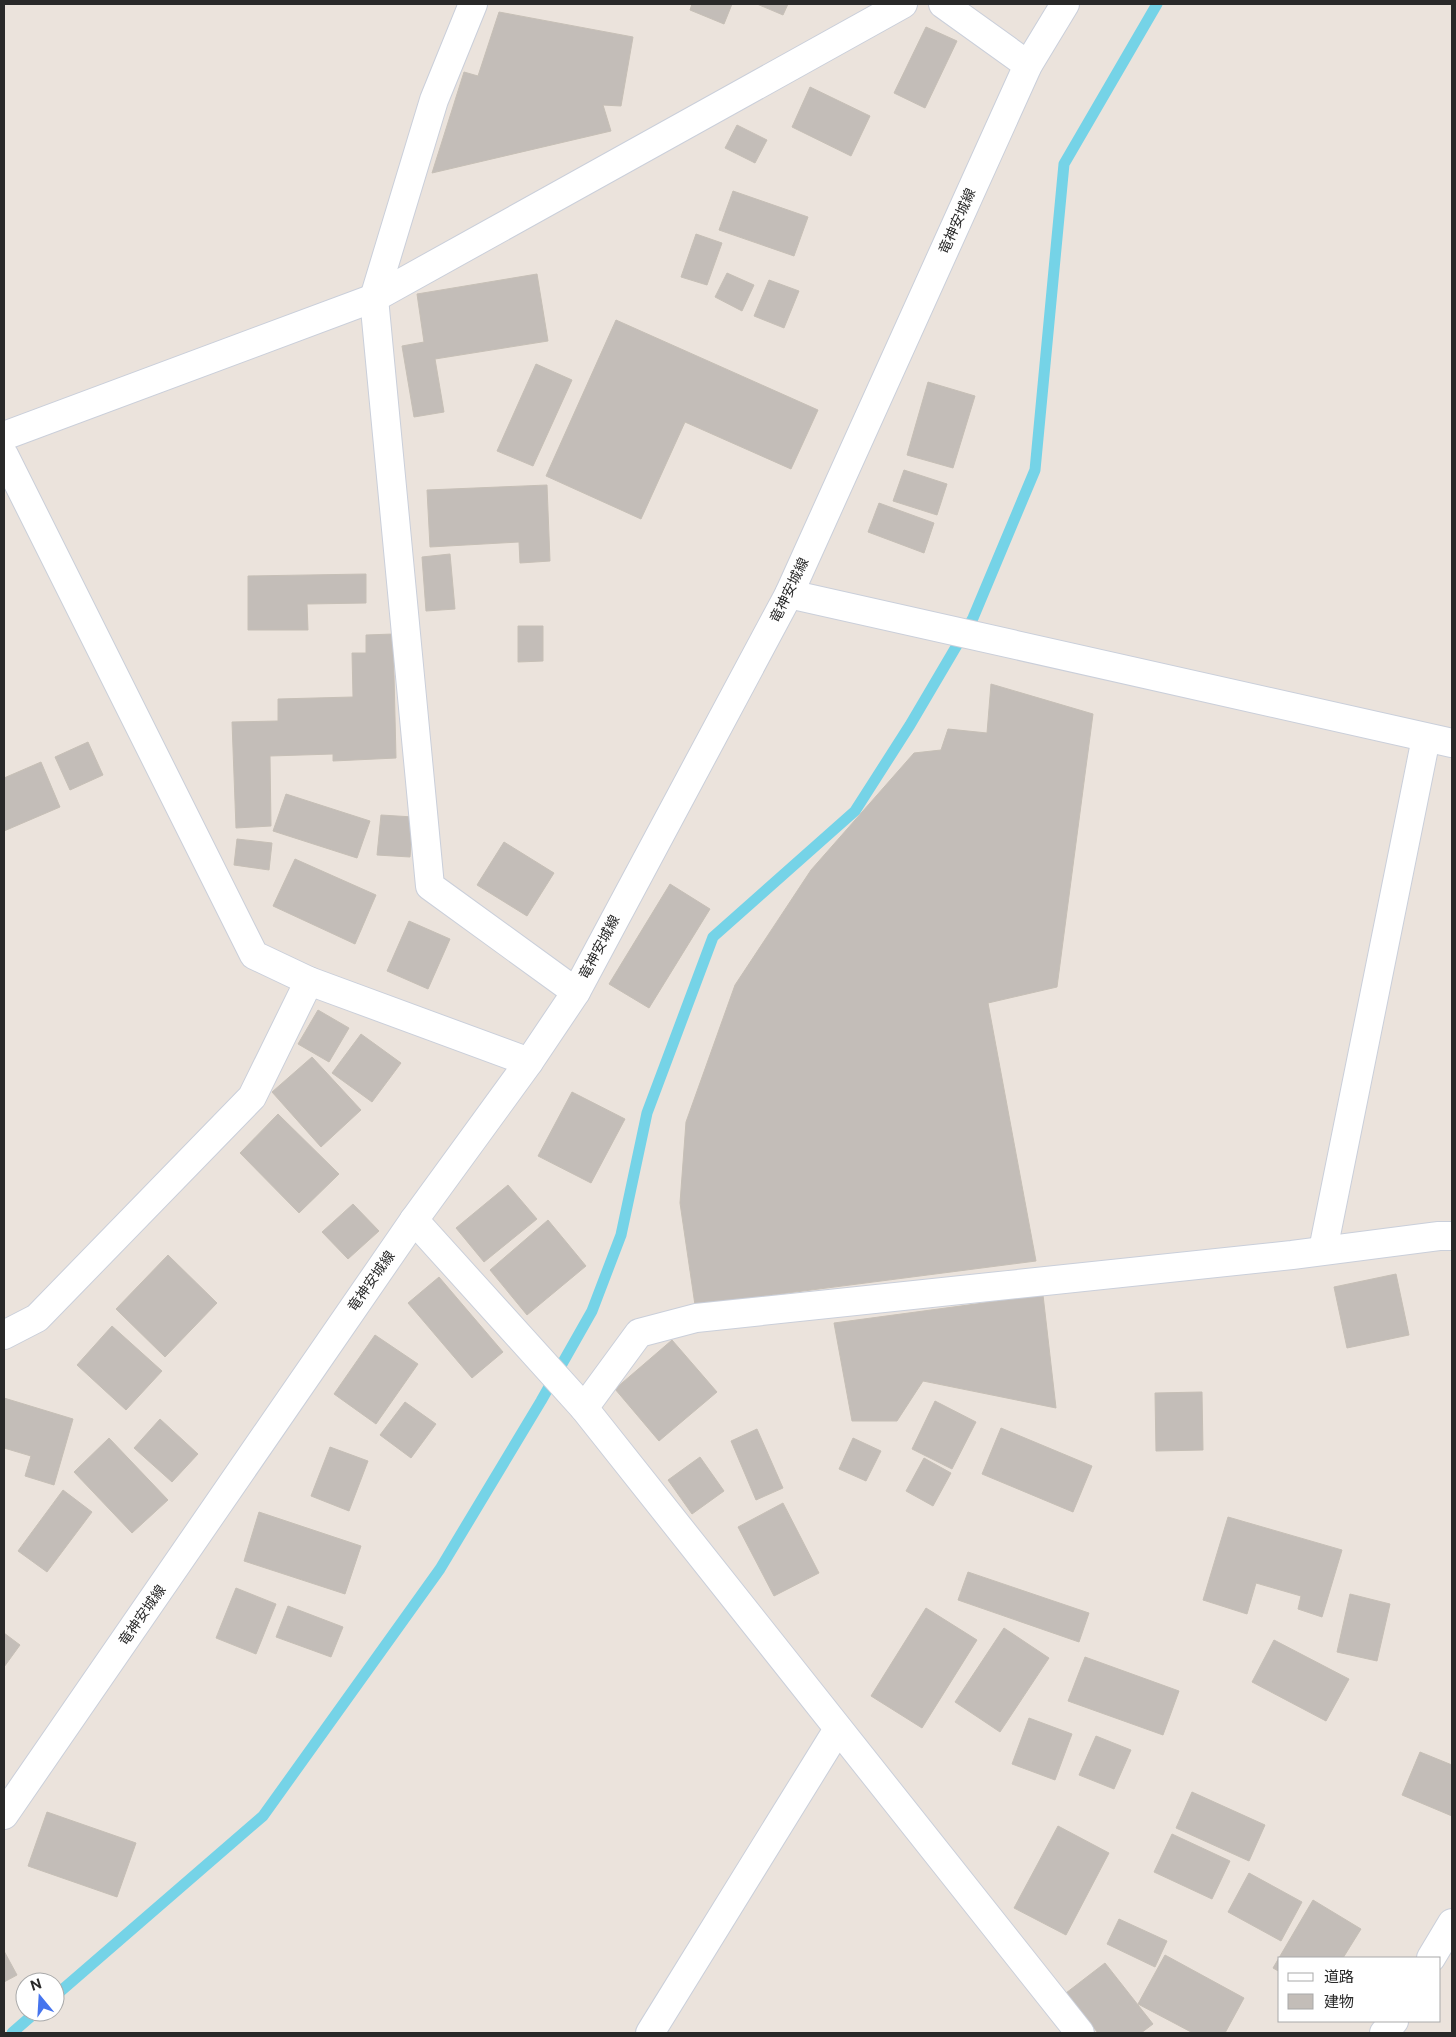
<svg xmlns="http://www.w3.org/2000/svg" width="1456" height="2037" font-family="'Public Sans','Noto Sans JP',sans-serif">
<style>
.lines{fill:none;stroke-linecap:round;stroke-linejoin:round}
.stream{stroke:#75d3e7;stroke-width:11}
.building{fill:#c3bdb8;stroke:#c6bfb6}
.minor-casing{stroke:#cacfda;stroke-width:30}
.tertiary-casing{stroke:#cacfda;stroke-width:30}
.minor{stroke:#fff;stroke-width:28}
.tertiary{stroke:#fff;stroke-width:28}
.labels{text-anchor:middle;stroke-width:4;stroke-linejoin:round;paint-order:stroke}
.street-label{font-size:14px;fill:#292929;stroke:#fff}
</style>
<rect width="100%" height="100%" fill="#ebe3dc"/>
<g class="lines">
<!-- stream -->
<g class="stream">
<path d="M55,1996L263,1816L440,1569L541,1401L592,1311L621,1235L647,1113L713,937L855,811L910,725L973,618L1035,470L1064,164L1157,4"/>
<path d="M12,2033L36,2012"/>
</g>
</g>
<!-- building -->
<g class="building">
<path d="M692,4H732L724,24L690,10Z"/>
<path d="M757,4H788L783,15Z"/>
<path d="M499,12L633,37L621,106L603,105L611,131L432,173L464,72L478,76Z"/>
<path d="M926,27L957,41L925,108L894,93Z"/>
<path d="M810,87L870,116L851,156L792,127Z"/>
<path d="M737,125L767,140L755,163L725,148Z"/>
<path d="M733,191L808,217L794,256L719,230Z"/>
<path d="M696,234L722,243L707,285L681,277Z"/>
<path d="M727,273L754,285L742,311L715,297Z"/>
<path d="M537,274L548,341L435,359L444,412L414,417L402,346L424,342L417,294Z"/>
<path d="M769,280L799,291L784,328L754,316Z"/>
<path d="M616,320L818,410L791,469L685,422L641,519L546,476Z"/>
<path d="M536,364L572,380L533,466L497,451Z"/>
<path d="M928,382L975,396L953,468L907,455Z"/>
<path d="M904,470L947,484L937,515L893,501Z"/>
<path d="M547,485L550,561L520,563L519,542L430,547L427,490Z"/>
<path d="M879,503L934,523L924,553L868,532Z"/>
<path d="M450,554L455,609L426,611L422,557Z"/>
<path d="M366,574V603L307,604L308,630H248V576Z"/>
<path d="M518,626H543V661L518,662Z"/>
<path d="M393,634L396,758L333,761V754L270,756L271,826L236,828L232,722L278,721V699L353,697L352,653H366V635Z"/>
<path d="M991,684L1093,714L1057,987L988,1003L1036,1261L695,1305L680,1203L686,1122L735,985L811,870L914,753L941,750L948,729L987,733Z"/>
<path d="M88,742L103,775L70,790L55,757Z"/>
<path d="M41,762L60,807L4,831V778Z"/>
<path d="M286,794L370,821L357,858L273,831Z"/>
<path d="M381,815L413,817L410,857L377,855Z"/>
<path d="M237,839L272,843L269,870L234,865Z"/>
<path d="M504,842L554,873L527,916L477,885Z"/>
<path d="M295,859L376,895L355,944L273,906Z"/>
<path d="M670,884L710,909L649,1008L609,984Z"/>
<path d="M409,921L450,939L428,989L387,971Z"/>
<path d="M318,1010L349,1028L329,1062L298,1044Z"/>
<path d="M361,1034L401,1063L372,1102L332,1073Z"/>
<path d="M312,1057L361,1110L321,1147L272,1092Z"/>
<path d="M572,1092L625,1119L591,1183L538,1156Z"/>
<path d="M278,1114L339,1174L299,1213L240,1153Z"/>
<path d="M508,1185L537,1219L484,1262L456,1228Z"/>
<path d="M353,1204L379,1231L348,1259L322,1232Z"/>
<path d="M548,1220L586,1266L527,1315L490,1270Z"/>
<path d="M168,1255L217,1303L165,1357L116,1309Z"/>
<path d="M1396,1274L1409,1335L1347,1348L1334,1287Z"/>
<path d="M439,1277L503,1352L472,1378L408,1303Z"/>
<path d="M1043,1295L1056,1408L923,1381L897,1421H852L834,1323Z"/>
<path d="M112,1326L162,1371L126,1410L77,1365Z"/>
<path d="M375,1335L418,1364L376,1424L334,1394Z"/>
<path d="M672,1340L717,1392L659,1441L615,1389Z"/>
<path d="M1202,1392L1203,1450L1156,1451L1155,1393Z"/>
<path d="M4,1398L73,1419L54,1485L25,1476L31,1456L4,1448Z"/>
<path d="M935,1401L976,1422L952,1469L912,1449Z"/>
<path d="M405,1402L436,1424L411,1458L380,1435Z"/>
<path d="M160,1419L198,1454L172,1482L134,1448Z"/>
<path d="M1001,1428L1092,1466L1073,1512L982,1474Z"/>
<path d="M757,1429L783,1488L756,1500L731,1441Z"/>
<path d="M109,1438L168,1500L132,1533L74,1472Z"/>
<path d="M853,1438L881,1451L866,1481L839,1469Z"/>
<path d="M330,1447L368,1461L349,1511L311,1496Z"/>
<path d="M700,1457L724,1491L692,1514L668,1480Z"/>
<path d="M924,1458L951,1473L933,1506L906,1491Z"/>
<path d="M63,1490L92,1512L47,1572L18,1551Z"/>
<path d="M783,1503L819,1573L774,1596L738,1527Z"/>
<path d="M259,1512L361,1546L345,1594L244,1561Z"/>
<path d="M1228,1517L1342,1550L1322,1617L1298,1609L1301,1596L1256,1583L1247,1614L1203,1600Z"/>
<path d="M968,1572L1089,1613L1079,1642L958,1600Z"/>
<path d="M236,1588L276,1604L256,1654L216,1638Z"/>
<path d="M1350,1594L1390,1604L1377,1661L1337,1652Z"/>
<path d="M288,1606L343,1627L331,1657L276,1637Z"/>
<path d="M926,1608L977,1640L922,1728L871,1696Z"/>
<path d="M1004,1628L1049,1658L1000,1732L955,1702Z"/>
<path d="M4,1633L20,1645L4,1667Z"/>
<path d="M1274,1640L1349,1679L1326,1721L1252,1682Z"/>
<path d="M1085,1657L1179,1691L1163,1735L1068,1701Z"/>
<path d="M1029,1718L1072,1734L1055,1780L1012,1764Z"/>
<path d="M1096,1736L1131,1750L1114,1789L1079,1775Z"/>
<path d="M1420,1752L1452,1765V1816L1402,1795Z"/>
<path d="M1192,1792L1265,1825L1249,1861L1176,1828Z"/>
<path d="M47,1812L136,1843L117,1897L28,1866Z"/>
<path d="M1058,1826L1109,1853L1066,1935L1014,1908Z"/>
<path d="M1172,1834L1230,1861L1212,1899L1154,1872Z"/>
<path d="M1249,1873L1302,1902L1281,1941L1228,1912Z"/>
<path d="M1313,1900L1361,1929L1343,1958H1280V1972L1273,1968Z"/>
<path d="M1119,1919L1167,1941L1155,1967L1107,1944Z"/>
<path d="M4,1951L17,1975L4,1982Z"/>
<path d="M1165,1955L1244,1998L1225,2033H1193L1138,2004Z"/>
<path d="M1105,1963L1153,2024L1141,2033H1098L1066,1993Z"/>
</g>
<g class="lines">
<defs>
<g id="minor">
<path d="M473,4L434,100L374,298L430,886L576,992"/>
<path d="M943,4L1028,65"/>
<path d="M4,436L374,298L903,4"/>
<path d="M4,455L254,955L309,981L529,1062"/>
<path d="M414,1220L584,1408L1080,2033"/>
<path d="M1323,1250L1426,738"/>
<path d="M4,1335L37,1318L252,1097L309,981"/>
<path d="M584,1408L639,1333L696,1318L1292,1255L1439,1236H1452"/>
<path d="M1431,1958L1452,1923"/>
<path d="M650,2033L838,1729"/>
<path d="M1384,2033L1394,2021"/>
</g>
<g id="tertiary">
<path d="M789,594L1452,743"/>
<path d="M4,1815L414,1220L529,1062L576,992L789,594L1028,65L1065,4"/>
</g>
</defs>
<!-- minor casing -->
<use href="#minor" class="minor-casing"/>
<!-- tertiary casing -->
<use href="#tertiary" class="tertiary-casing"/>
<!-- minor -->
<use href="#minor" class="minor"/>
<!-- tertiary -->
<use href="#tertiary" class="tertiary"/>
</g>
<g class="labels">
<!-- street labels -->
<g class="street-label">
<text transform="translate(957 221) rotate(-66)" y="5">竜神安城線</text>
<text transform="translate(789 590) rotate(-64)" y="5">竜神安城線</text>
<text transform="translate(599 947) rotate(-62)" y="5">竜神安城線</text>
<text transform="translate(371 1281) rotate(-55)" y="5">竜神安城線</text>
<text transform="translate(142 1615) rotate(-55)" y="5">竜神安城線</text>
</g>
</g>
<!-- border -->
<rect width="1456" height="2037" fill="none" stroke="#292929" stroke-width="10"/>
<!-- legend -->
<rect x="1278" y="1957" width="162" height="65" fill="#ffffff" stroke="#a9a9a9"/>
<rect x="1288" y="1973" width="25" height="8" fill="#ffffff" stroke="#a9a9a9"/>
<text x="1324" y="1982" font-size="15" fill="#292929">道路</text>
<rect x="1288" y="1994" width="25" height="15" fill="#c3bdb8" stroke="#a9a9a9"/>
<text x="1324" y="2007" font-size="15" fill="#292929">建物</text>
<!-- north arrow -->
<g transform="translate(40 1997) rotate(342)"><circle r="24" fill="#ffffff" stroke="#a9a9a9"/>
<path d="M0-4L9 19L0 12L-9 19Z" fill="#4574ee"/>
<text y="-8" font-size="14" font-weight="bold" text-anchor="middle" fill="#292929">N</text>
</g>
</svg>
